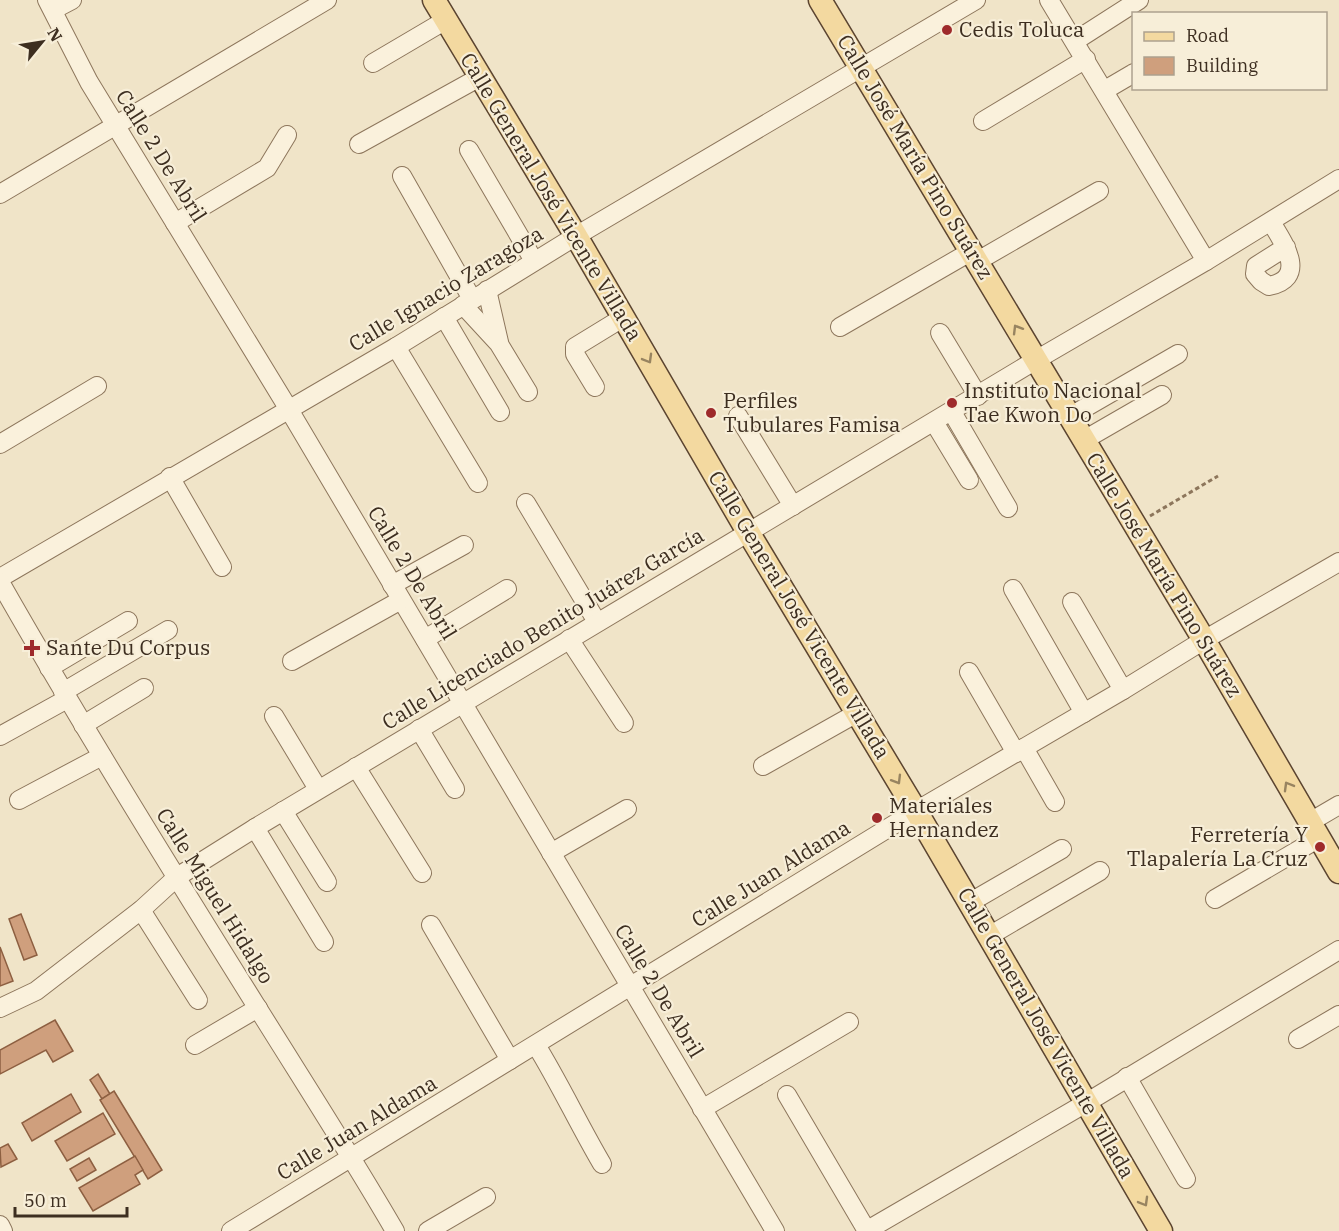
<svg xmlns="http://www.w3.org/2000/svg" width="1339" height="1231" font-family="'IBM Plex Serif',serif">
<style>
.building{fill:#cf9f7d;stroke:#8d5f41;stroke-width:1.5}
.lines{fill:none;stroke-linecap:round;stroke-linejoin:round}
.minor-casing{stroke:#8d765c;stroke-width:20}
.major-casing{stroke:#5b4430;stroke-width:25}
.path{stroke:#8d765c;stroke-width:3;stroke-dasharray:4.5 3;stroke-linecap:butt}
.minor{stroke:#faf1dc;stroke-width:18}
.major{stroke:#f3d9a0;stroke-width:22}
.oneway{stroke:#988460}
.poi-dot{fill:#9e2a2b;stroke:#f7eed8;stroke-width:2}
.labels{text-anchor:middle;stroke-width:4.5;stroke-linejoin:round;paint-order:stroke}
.poi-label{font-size:21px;fill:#3d2e20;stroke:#f7eed8;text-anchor:start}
.street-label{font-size:21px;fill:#3d2e20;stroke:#f7eed8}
</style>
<rect width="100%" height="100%" fill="#f0e4c8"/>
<!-- building -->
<g class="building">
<path d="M21,914L37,955L24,960L9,919Z"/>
<path d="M0,947L13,981L0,986Z"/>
<path d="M55,1020L73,1051L53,1062L46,1050L0,1074V1050Z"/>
<path d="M98,1074L110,1094L102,1099L90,1080Z"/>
<path d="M114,1091L162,1170L148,1179L100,1100Z"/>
<path d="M71,1094L81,1112L32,1141L22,1123Z"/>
<path d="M103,1113L115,1134L67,1161L55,1141Z"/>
<path d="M8,1144L17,1159L1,1167L0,1148Z"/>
<path d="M135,1156L143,1170L135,1175L140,1184L93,1211L79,1188Z"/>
<path d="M89,1158L96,1170L77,1181L70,1169Z"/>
</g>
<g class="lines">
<defs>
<g id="minor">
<path d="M47,0L89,82L288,408L775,1231"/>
<path d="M1049,0L1206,261"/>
<path d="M53,10L72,0"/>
<path d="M1075,41L1139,0"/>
<path d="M373,63L446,20"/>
<path d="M1105,90L1134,73"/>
<path d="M983,121L1086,59"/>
<path d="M359,144L480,77"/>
<path d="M469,150L534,261"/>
<path d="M402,176L472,299"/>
<path d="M0,194L327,0"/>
<path d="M1271,222C1283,242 1309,278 1269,286L1261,281L1255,274L1256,266L1286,247"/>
<path d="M175,223L267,168L287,135"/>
<path d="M976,262L1099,191"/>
<path d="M487,290L499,342"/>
<path d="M463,305L499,344L528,392"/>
<path d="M444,317L500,412"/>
<path d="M840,327L970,252"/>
<path d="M940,333L978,396"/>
<path d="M396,347L478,483"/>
<path d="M595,387L575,354V347L624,317"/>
<path d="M952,412L1008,508"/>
<path d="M738,416L793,506"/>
<path d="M1069,417L1178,354"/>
<path d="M934,422L969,480"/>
<path d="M1084,440L1162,395"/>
<path d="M0,444L97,386"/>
<path d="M170,477L222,567"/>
<path d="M526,503L597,622"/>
<path d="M0,578L396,347L576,236L976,0"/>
<path d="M0,582C82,726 169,866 257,1007C303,1081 351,1155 395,1231"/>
<path d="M392,585L464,545"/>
<path d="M1013,589L1084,713"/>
<path d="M1072,602L1123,690"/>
<path d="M425,639L507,589"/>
<path d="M569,639L624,723"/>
<path d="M292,661L401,600"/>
<path d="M49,668L128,621"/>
<path d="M969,672L1016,753"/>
<path d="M63,692L168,630"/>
<path d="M274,716L318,789"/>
<path d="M83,725L144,688"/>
<path d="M419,729L455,789"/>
<path d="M0,736L67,699"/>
<path d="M1024,748L1055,802"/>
<path d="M763,766L857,713"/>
<path d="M356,767L422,873"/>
<path d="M19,800L102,756"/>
<path d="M283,811L327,882"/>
<path d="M1310,822L1339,805"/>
<path d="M255,828L324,942"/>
<path d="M551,853L627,809"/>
<path d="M1215,899L1319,838"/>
<path d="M969,903L1062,849"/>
<path d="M141,910L198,1000"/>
<path d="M431,925L510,1060"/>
<path d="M989,936L1100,871"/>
<path d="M0,1008L36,991L141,910L177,877L255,828L1036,360L1206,261L1339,179"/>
<path d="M1298,1039L1339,1015"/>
<path d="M195,1045L258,1008"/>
<path d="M536,1045C560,1084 579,1125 602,1164"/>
<path d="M1127,1077L1186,1179"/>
<path d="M787,1095L867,1231"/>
<path d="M702,1109L849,1022"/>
<path d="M0,1225L3,1231"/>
<path d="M231,1231L916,811L1123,690L1204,640L1339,562"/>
<path d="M428,1231L486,1197"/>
<path d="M866,1231L1086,1103L1339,950"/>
</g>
<g id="major">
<path d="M434,0L576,236L748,532L916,811L1161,1231"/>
<path d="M820,0L1204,640L1339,872"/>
</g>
</defs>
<!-- minor casing -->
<use href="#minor" class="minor-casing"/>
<!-- major casing -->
<use href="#major" class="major-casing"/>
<!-- path -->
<path class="path" d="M1150,516L1218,476"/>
<!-- minor -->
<use href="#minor" class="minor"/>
<!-- major -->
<use href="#major" class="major"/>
</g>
<!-- one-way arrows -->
<defs><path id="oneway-chevron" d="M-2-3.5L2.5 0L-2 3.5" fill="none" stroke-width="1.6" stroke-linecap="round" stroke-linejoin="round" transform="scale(1.5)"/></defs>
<g class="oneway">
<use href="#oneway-chevron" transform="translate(1017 329) rotate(-121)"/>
<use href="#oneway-chevron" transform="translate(648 359) rotate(60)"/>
<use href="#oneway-chevron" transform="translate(897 780) rotate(59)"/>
<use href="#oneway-chevron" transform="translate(1288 786) rotate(-120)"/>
<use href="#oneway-chevron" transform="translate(1144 1202) rotate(60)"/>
</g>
<!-- markers -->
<g class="poi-dot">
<circle cx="947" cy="30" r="6"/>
<circle cx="952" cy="403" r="6"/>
<circle cx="711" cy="413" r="6"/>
<path d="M29 639h6v6h6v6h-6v6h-6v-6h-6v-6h6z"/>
<circle cx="877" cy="818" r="6"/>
<circle cx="1320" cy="847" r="6"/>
</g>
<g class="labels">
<!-- poi labels -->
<g class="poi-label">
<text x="959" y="37">Cedis Toluca</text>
<text x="964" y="398">Instituto Nacional<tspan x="964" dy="24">Tae Kwon Do</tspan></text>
<text x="723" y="408">Perfiles<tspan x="723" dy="24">Tubulares Famisa</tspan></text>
<text x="46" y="655">Sante Du Corpus</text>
<text x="889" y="813">Materiales<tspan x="889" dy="24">Hernandez</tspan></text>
<text x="1308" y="842" text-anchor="end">Ferretería Y<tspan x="1308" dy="24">Tlapalería La Cruz</tspan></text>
</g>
<!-- street labels -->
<g class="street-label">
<text transform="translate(161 156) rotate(58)" y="7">Calle 2 De Abril</text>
<text transform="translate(915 157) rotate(59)" y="7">Calle José María Pino Suárez</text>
<text transform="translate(551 197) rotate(59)" y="7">Calle General José Vicente Villada</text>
<text transform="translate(446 289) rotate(-31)" y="7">Calle Ignacio Zaragoza</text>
<text transform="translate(412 573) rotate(59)" y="7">Calle 2 De Abril</text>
<text transform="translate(1164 575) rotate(59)" y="7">Calle José María Pino Suárez</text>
<text transform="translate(799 615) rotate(59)" y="7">Calle General José Vicente Villada</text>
<text transform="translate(543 629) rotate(-31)" y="7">Calle Licenciado Benito Juárez García</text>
<text transform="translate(771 874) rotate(-32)" y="7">Calle Juan Aldama</text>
<text transform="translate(215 896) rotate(58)" y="7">Calle Miguel Hidalgo</text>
<text transform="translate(659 991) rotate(59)" y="7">Calle 2 De Abril</text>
<text transform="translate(1046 1033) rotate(60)" y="7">Calle General José Vicente Villada</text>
<text transform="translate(357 1128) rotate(-31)" y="7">Calle Juan Aldama</text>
</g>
</g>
<!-- legend -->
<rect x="1132" y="12" width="195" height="78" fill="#f7eed8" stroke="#ada18e" stroke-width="1.5"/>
<rect x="1144" y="32" width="30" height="9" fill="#f3d9a0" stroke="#ada18e" stroke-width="1.5"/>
<text x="1186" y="42" font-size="18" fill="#3d2e20">Road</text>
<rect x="1144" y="57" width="30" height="18" fill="#cf9f7d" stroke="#ada18e" stroke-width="1.5"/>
<text x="1186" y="72" font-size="18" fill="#3d2e20">Building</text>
<!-- north arrow -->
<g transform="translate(42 42) rotate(60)" stroke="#f7eed8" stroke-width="4.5" paint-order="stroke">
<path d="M0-4.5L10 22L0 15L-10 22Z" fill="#3d2e20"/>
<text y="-9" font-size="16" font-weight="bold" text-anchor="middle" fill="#3d2e20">N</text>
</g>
<!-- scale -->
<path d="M15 1207v9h112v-9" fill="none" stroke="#3d2e20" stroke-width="3"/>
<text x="24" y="1207" font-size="18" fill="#3d2e20" stroke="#f7eed8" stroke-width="4.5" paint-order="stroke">50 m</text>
</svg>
